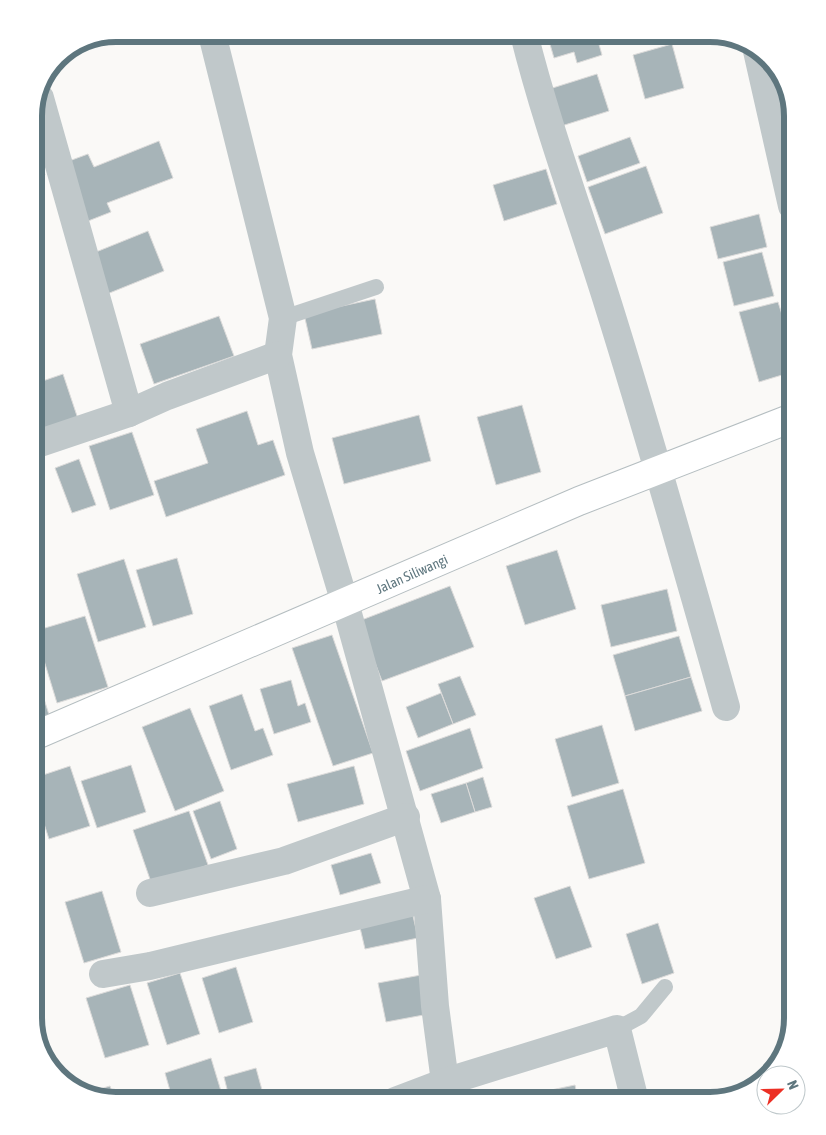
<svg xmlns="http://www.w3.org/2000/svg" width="826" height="1135" font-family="'Asap Condensed',sans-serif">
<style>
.building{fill:#a7b4b8;stroke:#dcdbda}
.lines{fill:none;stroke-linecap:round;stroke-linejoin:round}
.secondary-casing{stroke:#b5bec1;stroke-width:30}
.lane{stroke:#c0c8ca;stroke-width:16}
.street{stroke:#c0c8ca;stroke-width:28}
.secondary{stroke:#fff;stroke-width:28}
.labels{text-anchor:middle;stroke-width:5;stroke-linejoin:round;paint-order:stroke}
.street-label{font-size:14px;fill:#5e767e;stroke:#fff}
.rim{fill:none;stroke:#5e767e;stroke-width:6}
</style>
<rect width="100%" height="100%" fill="#faf9f7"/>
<!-- building -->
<g class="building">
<path d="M547,34H596L602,55L577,63L574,52L554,58Z"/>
<path d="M672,44L684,88L645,99L633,55Z"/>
<path d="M597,74L609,111L555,128L543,91Z"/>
<path d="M630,137L640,163L587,182L578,156Z"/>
<path d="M159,141L173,178L107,203L111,212L83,223L61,164L88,154L94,167Z"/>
<path d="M34,143L45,175L34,179Z"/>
<path d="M646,166L663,213L605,234L588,187Z"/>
<path d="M546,169L557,204L504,221L493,185Z"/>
<path d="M759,214L767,247L718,259L710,227Z"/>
<path d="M148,231L164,271L107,294L91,254Z"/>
<path d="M762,252L774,296L734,306L723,262Z"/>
<path d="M375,299L382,334L312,349L304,314Z"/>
<path d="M778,302L792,346V372L759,382L739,312Z"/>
<path d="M219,316L234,356L154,384L140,344Z"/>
<path d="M63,374L79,422L34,437V384Z"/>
<path d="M522,405L541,472L496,485L477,417Z"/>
<path d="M247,411L258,445L273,440L285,475L166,517L154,481L208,463L196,429Z"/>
<path d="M419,415L431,461L344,484L332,438Z"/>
<path d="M132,432L154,495L110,510L89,446Z"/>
<path d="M792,456V499L782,459Z"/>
<path d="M79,459L96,505L72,513L55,468Z"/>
<path d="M557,550L576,609L525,625L506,566Z"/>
<path d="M177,558L193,614L153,626L136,570Z"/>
<path d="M124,559L146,627L98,642L77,574Z"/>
<path d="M450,586L474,647L382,681L359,621Z"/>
<path d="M667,589L677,631L611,647L601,605Z"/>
<path d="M85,616L108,687L57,703L35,631Z"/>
<path d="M332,635L373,753L333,766L292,648Z"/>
<path d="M679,636L691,677L625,696L613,655Z"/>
<path d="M34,667L50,718L34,722Z"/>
<path d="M460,676L476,715L453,724L438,684Z"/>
<path d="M691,677L702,711L635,731L625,696Z"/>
<path d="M291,680L298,706L305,703L311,722L274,734L260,689Z"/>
<path d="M441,693L453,724L418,738L406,707Z"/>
<path d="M242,694L255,731L263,728L273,755L231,770L209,706Z"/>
<path d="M190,708L224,791L175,811L142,727Z"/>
<path d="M602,725L619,783L572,797L555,739Z"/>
<path d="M470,728L483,768L420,791L406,751Z"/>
<path d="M131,765L146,812L97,828L81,781Z"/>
<path d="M70,766L90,826L49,839L34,793V778Z"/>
<path d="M354,766L364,804L298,822L287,784Z"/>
<path d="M483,777L492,807L475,812L466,783Z"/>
<path d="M466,783L475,812L441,823L431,794Z"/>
<path d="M623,789L645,863L589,879L567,806Z"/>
<path d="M220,801L237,849L211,859L193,811Z"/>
<path d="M189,811L208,865L152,885L133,830Z"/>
<path d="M371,853L381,883L340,895L331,865Z"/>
<path d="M570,886L592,947L556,959L534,898Z"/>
<path d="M102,891L121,952L84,963L65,902Z"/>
<path d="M411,907L418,938L365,949L358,919Z"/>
<path d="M658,923L674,973L642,984L626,934Z"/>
<path d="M236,967L253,1022L219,1033L202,978Z"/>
<path d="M180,973L200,1034L167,1045L147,983Z"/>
<path d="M421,975L429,1014L386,1022L378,983Z"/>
<path d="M130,985L149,1045L105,1058L86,998Z"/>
<path d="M211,1058L224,1101H173L165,1073Z"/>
<path d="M256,1068L265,1101H230L224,1077Z"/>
<path d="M575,1085L578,1101H528L527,1095Z"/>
<path d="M110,1086L115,1101L86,1093Z"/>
</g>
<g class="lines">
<defs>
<path id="secondary" d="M34,736L579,501L792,418"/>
</defs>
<!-- secondary casing -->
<use href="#secondary" class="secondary-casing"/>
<!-- lane -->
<g class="lane">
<path d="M283,318L376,287"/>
<path d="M617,1029L641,1016L665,987"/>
</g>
<!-- street -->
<g class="street">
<path d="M212,34L283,318L278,355L300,453L345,603L427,899L435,1006L445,1082"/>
<path d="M524,34C547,126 580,214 608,304C650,438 688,572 726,707"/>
<path d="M757,51L792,206"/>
<path d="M40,98L129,413"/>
<path d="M34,445L129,413L167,396L278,355"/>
<path d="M150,893L284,861L406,817"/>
<path d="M103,974L150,966L427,899"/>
<path d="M395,1101L445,1082L617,1029L635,1101"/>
</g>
<!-- secondary -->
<use href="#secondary" class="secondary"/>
</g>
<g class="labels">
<!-- street labels -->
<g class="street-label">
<text transform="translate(412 574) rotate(-24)" y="5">Jalan Siliwangi</text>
</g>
</g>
<!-- crop -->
<path d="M0 0H826V1135H0ZM116 42H710A74 74 0 0 1 784 116V1018A74 74 0 0 1 710 1092H116A74 74 0 0 1 42 1018V116A74 74 0 0 1 116 42Z" fill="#fff" fill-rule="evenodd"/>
<path class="rim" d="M116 42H710A74 74 0 0 1 784 116V1018A74 74 0 0 1 710 1092H116A74 74 0 0 1 42 1018V116A74 74 0 0 1 116 42Z"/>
<!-- north arrow -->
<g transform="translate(781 1090) rotate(67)"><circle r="24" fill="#ffffff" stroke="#bfc8cb"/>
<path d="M0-4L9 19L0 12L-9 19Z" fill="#ec3025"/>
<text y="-8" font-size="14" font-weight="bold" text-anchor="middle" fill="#5e767e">N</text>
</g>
</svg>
